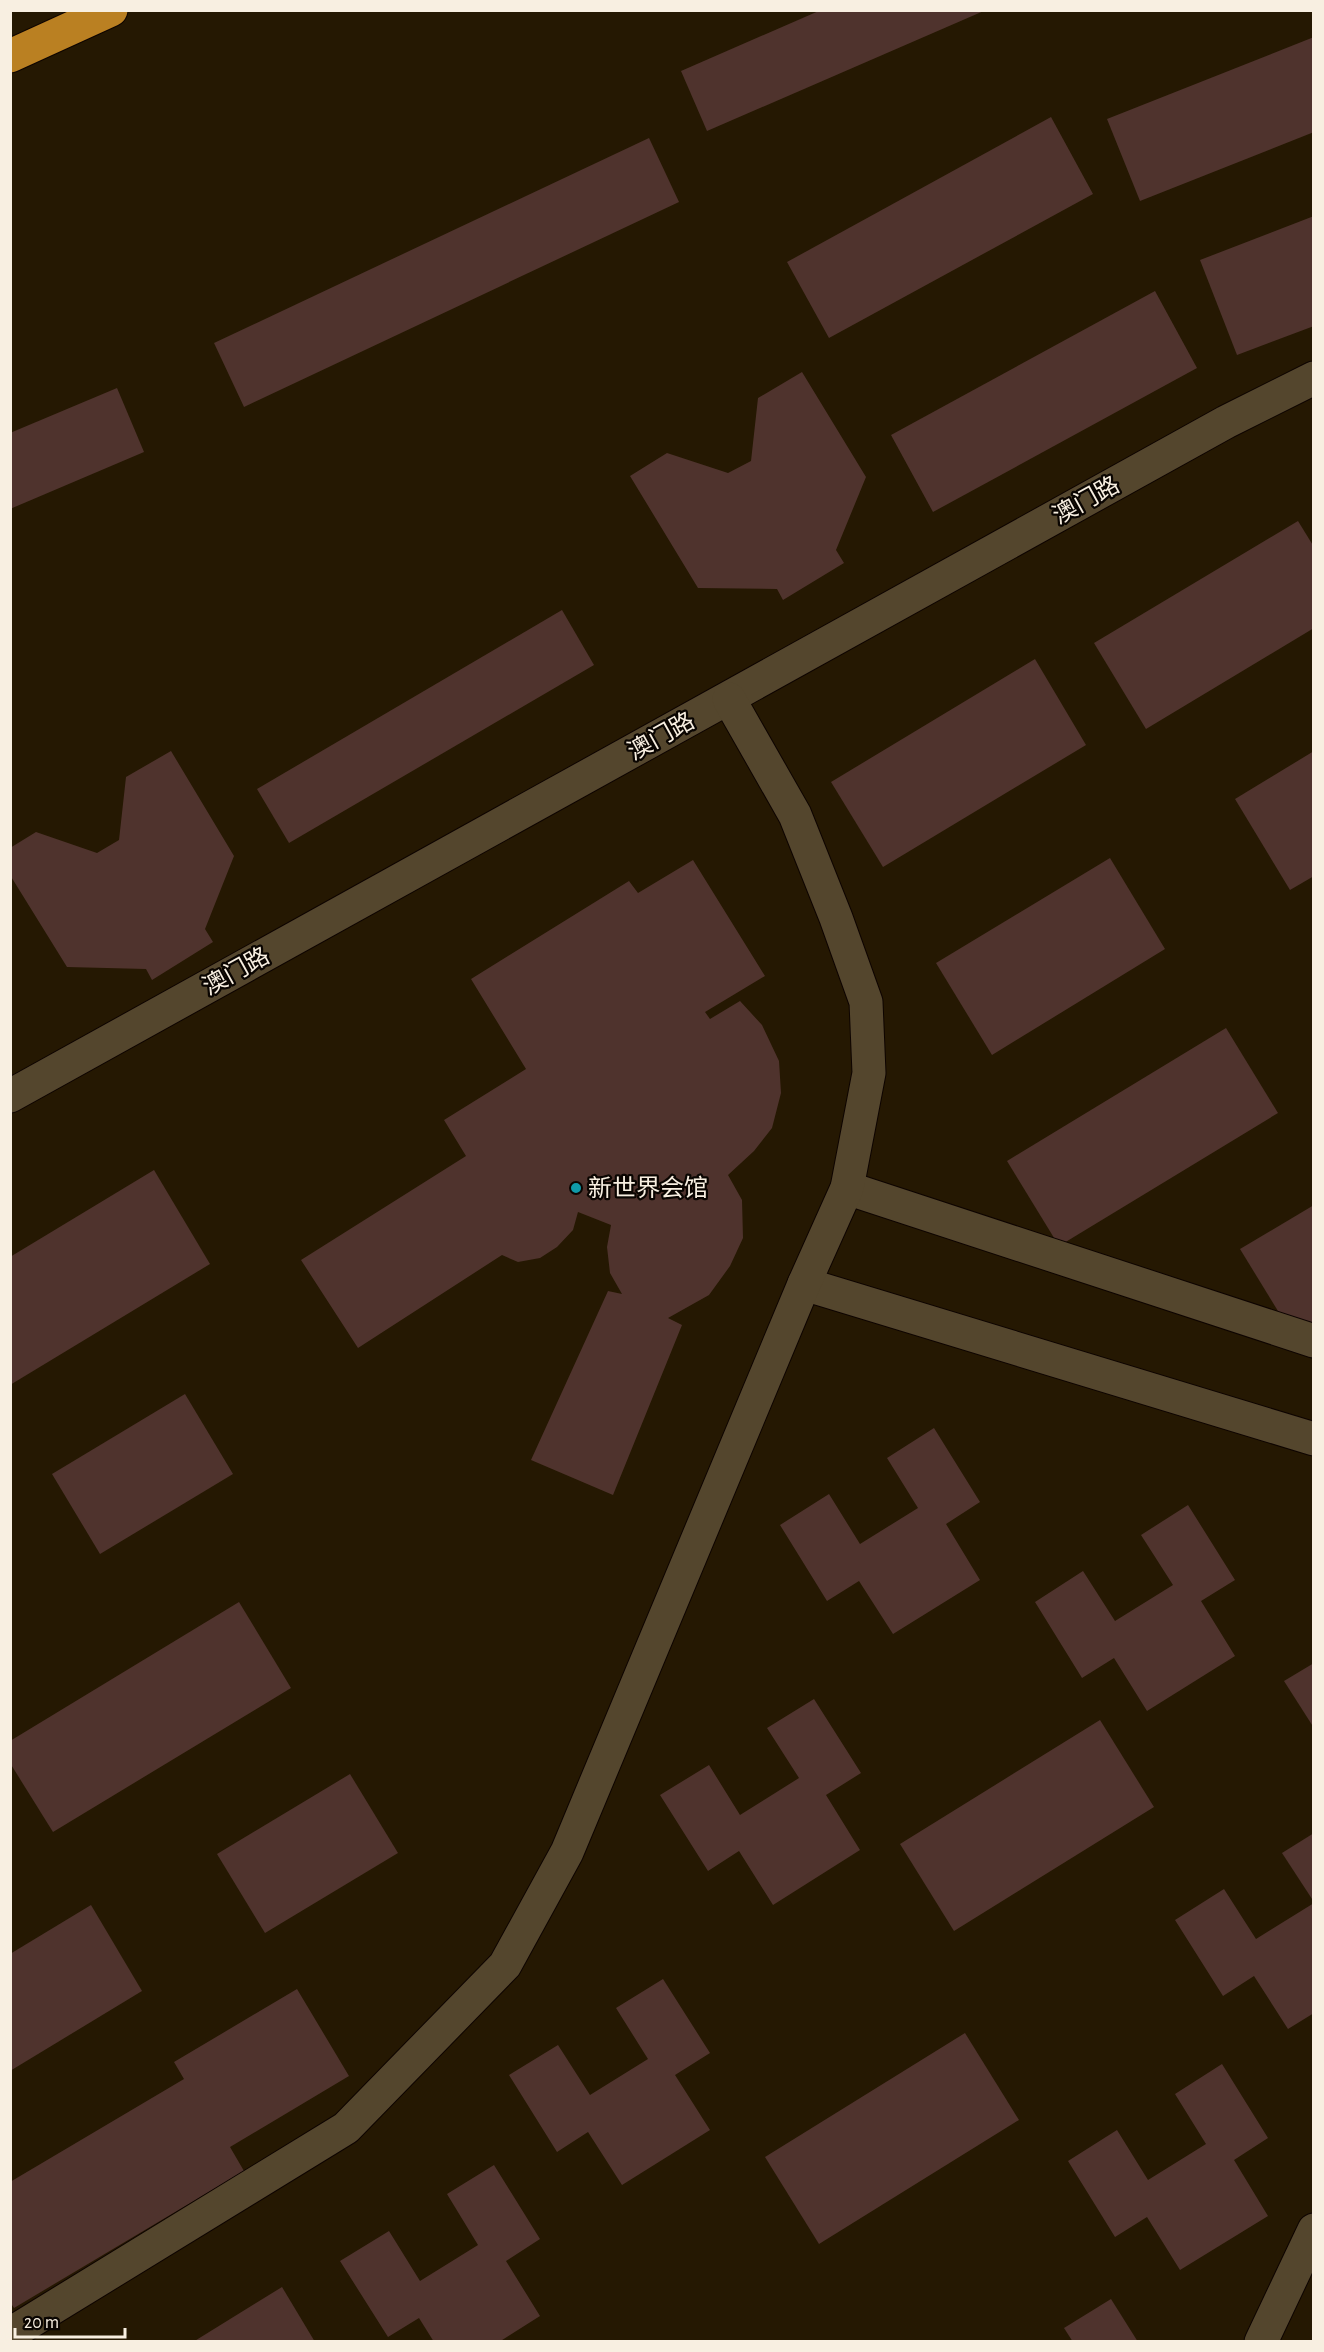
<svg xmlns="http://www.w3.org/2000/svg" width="1324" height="2352" font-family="'Alegreya Sans','Noto Sans SC',sans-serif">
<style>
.building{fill:#4f332d}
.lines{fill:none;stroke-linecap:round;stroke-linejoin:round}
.minor-casing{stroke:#0e0400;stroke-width:35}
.highway-casing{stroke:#0e0400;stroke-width:35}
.minor{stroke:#54462d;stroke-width:33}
.highway{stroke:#ba8022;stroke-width:33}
.culture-dot{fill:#0f9aa8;stroke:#0a0501;stroke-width:2}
.labels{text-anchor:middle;stroke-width:4.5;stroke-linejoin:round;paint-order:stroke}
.street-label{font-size:24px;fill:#f8efe1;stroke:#0a0501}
.poi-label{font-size:24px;fill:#f8efe1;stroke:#0a0501;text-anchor:start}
</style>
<rect width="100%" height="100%" fill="#251802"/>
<!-- building -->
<g class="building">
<path d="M821,10H986L707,131L681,71Z"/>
<path d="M1314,37V132L1140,201L1107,119Z"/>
<path d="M1051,117L1093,194L829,338L787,262Z"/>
<path d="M649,138L679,202L244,407L214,343Z"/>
<path d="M1314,216V326L1237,355L1200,260Z"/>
<path d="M1155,291L1197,368L933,512L891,435Z"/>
<path d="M802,372L866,477L836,550L844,563L783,600L777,589L698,588L630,476L667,453L728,473L751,461L758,398Z"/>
<path d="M117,388L144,452L10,509V433Z"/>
<path d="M1298,521L1314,547V628L1146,729L1094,643Z"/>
<path d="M562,610L594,665L289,843L257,789Z"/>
<path d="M1035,659L1086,745L883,867L831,782Z"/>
<path d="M171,751L234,856L205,929L213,942L152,980L146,969L67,967L10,875V848L36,832L97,853L119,840L126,777Z"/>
<path d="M1314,751V876L1290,890L1235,799Z"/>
<path d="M1110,858L1165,949L992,1055L936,963Z"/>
<path d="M693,860L765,976L705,1012L710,1019L740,1001L762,1025L779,1061L781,1093L772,1128L754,1151L728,1175L742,1200L743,1238L730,1266L709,1295L668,1318L682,1325L613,1495L531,1460L608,1291L622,1294L610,1273L607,1247L611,1225L578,1212L573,1230L557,1247L540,1258L518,1262L502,1255L358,1348L301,1260L466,1156L444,1120L526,1069L471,979L629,881L638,893Z"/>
<path d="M1226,1028L1278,1113L1059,1246L1007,1161Z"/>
<path d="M154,1170L210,1264L10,1385V1257Z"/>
<path d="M1314,1205V1321L1292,1334L1240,1249Z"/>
<path d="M185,1394L233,1474L100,1554L52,1474Z"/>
<path d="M934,1428L980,1502L946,1524L980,1580L893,1634L859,1581L827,1601L780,1525L829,1494L860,1544L918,1508L887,1458Z"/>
<path d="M1188,1505L1235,1580L1201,1601L1235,1656L1147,1711L1114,1658L1082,1678L1035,1602L1083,1571L1115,1621L1173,1585L1141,1535Z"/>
<path d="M239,1602L291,1688L53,1832L10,1763V1741Z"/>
<path d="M1314,1663V1728L1284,1681Z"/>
<path d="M814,1699L861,1773L826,1795L860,1850L773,1905L739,1851L708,1871L660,1795L709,1765L740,1815L799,1778L767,1728Z"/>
<path d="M1100,1720L1154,1807L954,1931L900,1844Z"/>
<path d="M350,1774L398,1853L265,1933L217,1854Z"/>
<path d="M1314,1833V1902L1282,1853Z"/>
<path d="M1224,1889L1256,1939L1314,1903V2013L1288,2029L1254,1976L1223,1996L1175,1920Z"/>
<path d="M91,1905L142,1991L10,2071V1954Z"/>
<path d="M663,1979L710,2053L675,2075L710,2130L622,2185L588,2132L557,2152L509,2075L558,2045L590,2095L648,2059L616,2008Z"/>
<path d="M297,1989L349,2076L230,2147L244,2171L14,2308L10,2302V2182L184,2079L174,2062Z"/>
<path d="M965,2033L1019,2120L819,2244L765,2157Z"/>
<path d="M1222,2064L1268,2138L1234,2160L1268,2216L1180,2270L1147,2217L1115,2237L1068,2161L1117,2130L1148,2180L1206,2144L1175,2094Z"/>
<path d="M494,2165L540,2239L506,2261L540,2316L499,2342H434L419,2318L388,2337L340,2261L389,2231L420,2281L478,2245L447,2194Z"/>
<path d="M282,2287L315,2342H193Z"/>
<path d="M1111,2299L1138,2342H1073L1064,2328Z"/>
</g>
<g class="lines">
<defs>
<g id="minor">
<path d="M10,1096L1226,422L1314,378"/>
<path d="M847,1188L1314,1341"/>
<path d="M804,1284L1314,1439"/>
<path d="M10,2334L346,2128L505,1965L567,1852L804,1284L847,1188L869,1073L866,1002L836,918L795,815L729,699"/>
<path d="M1261,2342L1314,2230"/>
</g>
<path id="highway" d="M10,56L111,10"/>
</defs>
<!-- minor casing -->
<use href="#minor" class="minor-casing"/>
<!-- highway casing -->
<use href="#highway" class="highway-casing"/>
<!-- minor -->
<use href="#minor" class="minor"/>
<!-- highway -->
<use href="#highway" class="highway"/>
</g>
<!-- markers -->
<circle class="culture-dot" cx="576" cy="1188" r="6"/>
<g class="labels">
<!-- street labels -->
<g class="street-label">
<text transform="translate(1086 500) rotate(-29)" y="8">澳门路</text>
<text transform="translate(661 736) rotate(-29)" y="8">澳门路</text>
<text transform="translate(236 971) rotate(-29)" y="8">澳门路</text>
</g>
<!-- poi labels -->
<g class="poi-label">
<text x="588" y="1196">新世界会馆</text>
</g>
</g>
<!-- border -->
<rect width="1324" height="2352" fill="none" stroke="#f8efe1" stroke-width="24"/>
<!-- scale -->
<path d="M15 2328v9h110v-9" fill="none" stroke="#f8efe1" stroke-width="3"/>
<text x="24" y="2328" font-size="18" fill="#f8efe1" stroke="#0a0501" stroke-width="4.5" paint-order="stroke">20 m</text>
</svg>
